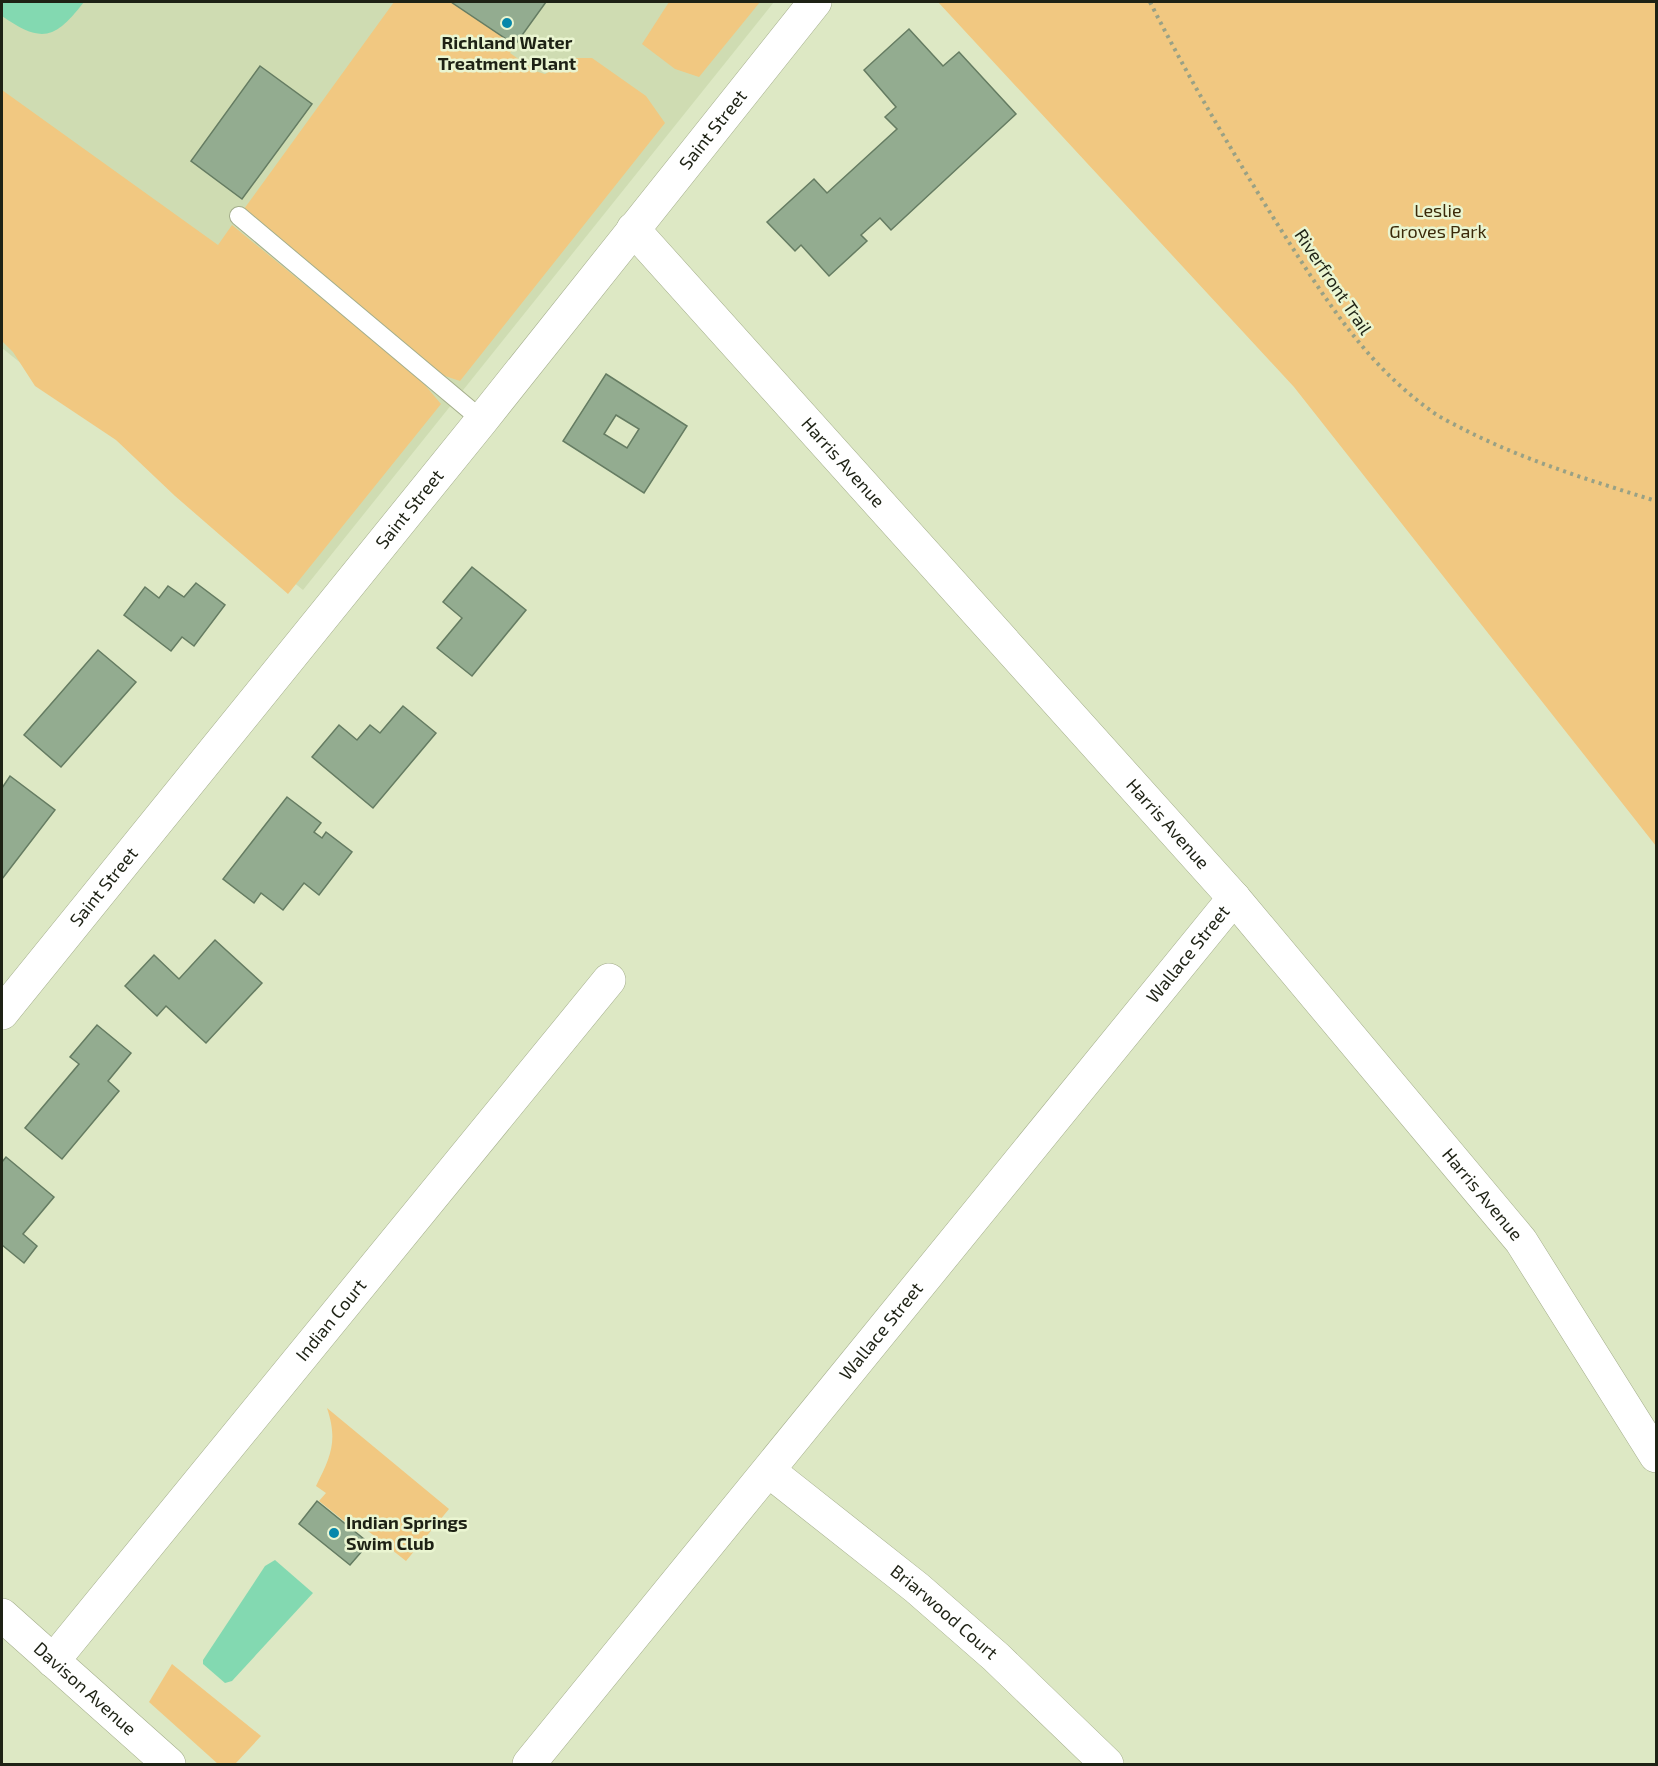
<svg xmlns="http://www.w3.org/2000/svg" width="1658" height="1766" font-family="'Exo 2',sans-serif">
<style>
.built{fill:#cfdcb2}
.green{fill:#f1c881}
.water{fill:#83d9b1}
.building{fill:#93ac90;stroke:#657c62;stroke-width:1.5;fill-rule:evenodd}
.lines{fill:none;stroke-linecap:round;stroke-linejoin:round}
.service-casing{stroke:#a4ae8c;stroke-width:20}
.minor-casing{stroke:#a4ae8c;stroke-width:34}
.tertiary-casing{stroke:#a4ae8c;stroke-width:34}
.path{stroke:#99a185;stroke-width:4;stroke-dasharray:3 4.5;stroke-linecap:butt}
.service{stroke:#fff;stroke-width:18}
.minor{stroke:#fff;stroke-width:33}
.tertiary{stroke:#fff;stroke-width:33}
.poi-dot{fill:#0787aa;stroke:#eaf5d1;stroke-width:2}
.labels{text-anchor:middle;stroke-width:5;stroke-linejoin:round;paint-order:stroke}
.poi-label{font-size:18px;font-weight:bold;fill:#1e2215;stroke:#eaf5d1}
.street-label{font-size:18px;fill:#1e2215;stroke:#eaf5d1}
.park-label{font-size:18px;fill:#3b2a09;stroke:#eaf5d1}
</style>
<rect width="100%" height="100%" fill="#dde8c4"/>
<!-- built -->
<path class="built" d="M2,2H774L303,590L2,348Z"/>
<!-- green -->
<g class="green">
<path d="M394,2H451L515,45L510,53L535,71L545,74L575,58H592L646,96L665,123L460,381L439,374L244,209Z"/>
<path d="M669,2H760L699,77L675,69L642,44Z"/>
<path d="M938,2H1656V846L1294,387Z"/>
<path d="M2,90L218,245L232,225L419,378L441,404L288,594L175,496L116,440L35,386L13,352L2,341Z"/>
<path d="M327,1408L449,1509L406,1561L363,1527L358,1532L319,1501L326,1493L316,1486C331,1456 338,1441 327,1408Z"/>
<path d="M172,1664L261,1736L235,1764H218L149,1702Z"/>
</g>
<!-- water -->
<g class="water">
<path d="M2,2H84C55,39 42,44 2,16Z"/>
<path d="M275,1560L313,1593L232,1681L225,1683L203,1664V1660L265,1566Z"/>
</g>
<!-- building -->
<g class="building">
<path d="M451,2H546L515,45Z"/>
<path d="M909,29L943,66L959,52L1016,114L891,230L880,218L861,235L867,241L829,276L801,245L795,251L767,222L814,179L827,193L897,129L885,117L896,107L864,70Z"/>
<path d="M260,66L312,104L242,199L191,161Z"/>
<path d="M606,374L687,426L644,493L563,441ZM616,415L639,429L627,448L604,434Z"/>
<path d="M472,567L526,610L472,676L437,648L462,618L443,602Z"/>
<path d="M196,583L225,605L194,646L182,637L171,651L124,615L145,587L159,598L168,586L184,597Z"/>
<path d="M98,650L136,682L61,767L24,735Z"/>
<path d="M403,706L436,733L373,808L312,757L339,725L357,740L370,725L380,733Z"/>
<path d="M10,776L55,810L2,879V788Z"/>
<path d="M287,797L321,823L314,832L322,838L326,832L352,852L319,895L304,883L283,910L261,893L254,903L223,879Z"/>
<path d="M215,940L262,983L206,1043L166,1006L157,1016L125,986L154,955L179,979Z"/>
<path d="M97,1025L131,1053L108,1081L119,1091L62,1159L25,1128L79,1064L70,1057Z"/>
<path d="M6,1157L54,1197L23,1234L37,1246L24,1263L2,1245V1162Z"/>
<path d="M317,1501L369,1543L350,1565L299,1524Z"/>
</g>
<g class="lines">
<defs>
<path id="service" d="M239,216L482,420"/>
<g id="minor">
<path id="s1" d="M633,229L1234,898L1521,1241L1656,1456"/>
<path id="s2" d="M769,1471L917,1588L996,1657L1107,1764"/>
<path id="s3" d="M53,1661L609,980"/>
<path id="s4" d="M529,1764L1234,898"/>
</g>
<g id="tertiary">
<path id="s5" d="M2,1013L482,420L815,2"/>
<path id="s6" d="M2,1615L169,1764"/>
</g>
</defs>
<!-- service casing -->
<use href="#service" class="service-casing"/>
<!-- minor casing -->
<use href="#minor" class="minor-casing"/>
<!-- tertiary casing -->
<use href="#tertiary" class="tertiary-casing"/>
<!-- path -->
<path class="path" d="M1150,2C1188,77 1231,150 1276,222C1321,292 1362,361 1430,410C1440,418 1454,424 1465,430C1526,461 1592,481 1656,501"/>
<!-- service -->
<use href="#service" class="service"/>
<!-- minor -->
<use href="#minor" class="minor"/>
<!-- tertiary -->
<use href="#tertiary" class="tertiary"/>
</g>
<!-- markers -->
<g class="poi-dot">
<circle cx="507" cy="23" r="6"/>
<circle cx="334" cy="1533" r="6"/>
</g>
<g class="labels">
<!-- poi labels -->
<g class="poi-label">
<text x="507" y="49">Richland Water<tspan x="507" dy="21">Treatment Plant</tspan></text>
<text x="346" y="1529" text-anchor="start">Indian Springs<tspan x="346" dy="21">Swim Club</tspan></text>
</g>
<!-- street labels -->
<g class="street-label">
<text dy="6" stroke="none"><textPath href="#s5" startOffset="1134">Saint Street</textPath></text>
<text transform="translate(1333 282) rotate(56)" y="6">Riverfront Trail</text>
<text dy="6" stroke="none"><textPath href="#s1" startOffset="314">Harris Avenue</textPath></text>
<text dy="6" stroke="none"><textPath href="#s5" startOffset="648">Saint Street</textPath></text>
<text dy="6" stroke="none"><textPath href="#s1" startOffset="800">Harris Avenue</textPath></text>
<text dy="6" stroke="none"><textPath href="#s5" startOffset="162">Saint Street</textPath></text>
<text dy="6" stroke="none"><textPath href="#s4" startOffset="1044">Wallace Street</textPath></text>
<text dy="6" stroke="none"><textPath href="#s1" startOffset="1286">Harris Avenue</textPath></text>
<text dy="6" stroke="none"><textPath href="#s3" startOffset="440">Indian Court</textPath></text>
<text dy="6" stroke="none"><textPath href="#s4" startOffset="558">Wallace Street</textPath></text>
<text dy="6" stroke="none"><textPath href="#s2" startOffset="225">Briarwood Court</textPath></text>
<text dy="6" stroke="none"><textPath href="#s6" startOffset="111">Davison Avenue</textPath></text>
</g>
<!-- park labels -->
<g class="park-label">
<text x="1438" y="217">Leslie<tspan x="1438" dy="21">Groves Park</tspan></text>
</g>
</g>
<!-- border -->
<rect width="1658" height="1766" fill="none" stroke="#1e2215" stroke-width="6"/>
</svg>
